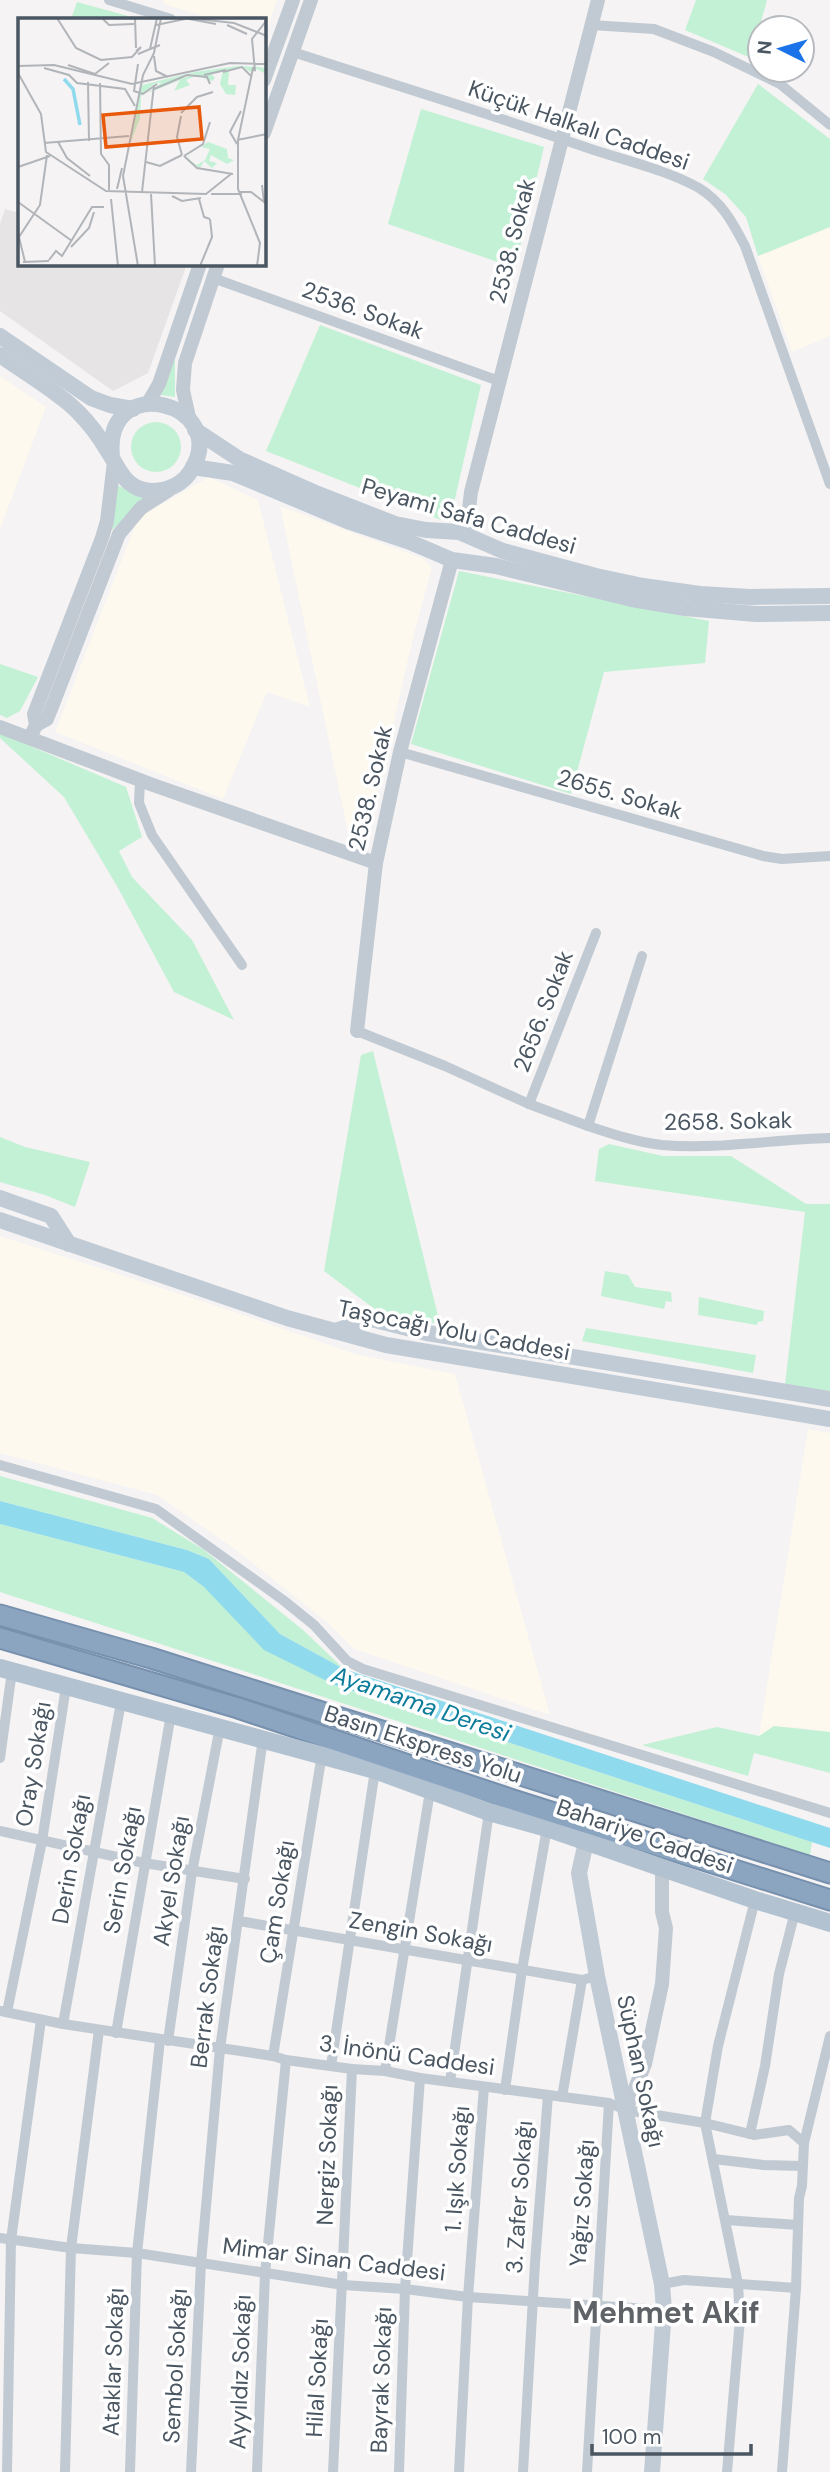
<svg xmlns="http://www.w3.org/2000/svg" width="830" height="2472" font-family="'DM Sans',sans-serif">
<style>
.commercial{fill:#fdf9ef}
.education{fill:#e6e4e5}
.green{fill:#c3f1d5}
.water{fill:#90daee}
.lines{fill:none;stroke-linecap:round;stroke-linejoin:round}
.motorway-casing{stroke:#7690ad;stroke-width:23}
.minor{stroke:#c1cad2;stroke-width:10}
.tertiary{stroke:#c1cad2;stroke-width:14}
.secondary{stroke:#c1cbd6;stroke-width:16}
.primary{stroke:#b3c2d1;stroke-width:18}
.motorway{stroke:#8ba5c1;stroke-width:19}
.labels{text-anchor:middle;stroke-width:7;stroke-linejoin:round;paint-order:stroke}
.street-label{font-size:23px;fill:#4a5661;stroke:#fff}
.water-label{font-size:24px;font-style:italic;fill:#0c7c9b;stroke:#fff}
.district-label{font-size:30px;font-weight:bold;fill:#5f6368;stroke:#fff}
.inset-river{fill:none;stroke:#90daee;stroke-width:3.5}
.inset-road{fill:none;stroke:#b1b4b9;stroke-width:2}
.view{fill:#e8590c;fill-opacity:0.15;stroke:#e8590c;stroke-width:3.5}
.inset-edge{fill:none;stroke:#4a5661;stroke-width:3.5}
</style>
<rect width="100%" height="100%" fill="#f5f3f3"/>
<!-- commercial -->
<g class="commercial">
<path d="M163,0H277L267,28L264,30V19H213L164,4Z"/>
<path d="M830,227V336L792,352L758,256Z"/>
<path d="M0,376L46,407L0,529Z"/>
<path d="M209,477L258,500L310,707L267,692L223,799L55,732L138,518Z"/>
<path d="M280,506L424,559L432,568L414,633L365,849L350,842Z"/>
<path d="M0,1236L220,1307L355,1354L455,1374L550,1715L354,1649L328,1623L236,1550L157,1495L0,1453Z"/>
<path d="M808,1429L830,1433V1732L792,1727L759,1736Z"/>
</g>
<!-- education -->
<path class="education" d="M5,209L19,213V264H187L148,373L113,391L0,311V224Z"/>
<!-- green -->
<g class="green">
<path d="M696,0H767L751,58L685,30Z"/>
<path d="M77,2L139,19H71Z"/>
<path d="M758,84L830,139V227L758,256L746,217L725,194L703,179Z"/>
<path d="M421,109L544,147L515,268L388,224Z"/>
<path d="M320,325L481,385L451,516L441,520L266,451Z"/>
<path d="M175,358V397L161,395Z"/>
<circle cx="156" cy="447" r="25"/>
<path d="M115,484L144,498L143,502L112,530L110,529Z"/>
<path d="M459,571L709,621L705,663L604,672L571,794L411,744Z"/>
<path d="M0,664L38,677L20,711L7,718L0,715Z"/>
<path d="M0,733L126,787L142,837L119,851L132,877L192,940L234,1020L174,992L117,886L64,797L0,738Z"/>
<path d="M373,1051L440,1324L380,1313L324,1271L361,1055Z"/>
<path d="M0,1137L25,1147L90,1162L75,1207L45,1195L0,1182Z"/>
<path d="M609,1144L663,1156H731L806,1204H830V1391L785,1385L805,1212L595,1181L599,1149Z"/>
<path d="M605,1271L628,1275L635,1287L671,1292L672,1302L666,1301L664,1309L601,1296Z"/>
<path d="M699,1297L764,1311L763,1321L758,1322L757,1325L698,1315Z"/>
<path d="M586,1328L756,1355L753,1373L582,1341Z"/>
<path d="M0,1476L152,1518L204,1550L303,1630L344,1669L280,1634L209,1559L187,1550L0,1501Z"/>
<path d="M0,1524L184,1572L337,1686L812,1842L810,1855L0,1592Z"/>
<path d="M774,1726L830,1732V1773L754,1753L748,1776L642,1745L717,1727L759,1736Z"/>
</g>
<!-- water -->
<path class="water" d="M0,1501L187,1550L209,1559L280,1634L344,1669L830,1828V1848L337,1686L264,1650L204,1587L184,1572L0,1524Z"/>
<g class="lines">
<defs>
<g id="motorway">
<path d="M0,1615L151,1658L830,1873"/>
<path d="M0,1638L238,1708L516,1801L830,1900"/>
</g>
</defs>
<!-- motorway casing -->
<use href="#motorway" class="motorway-casing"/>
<!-- minor -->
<g class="minor">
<path d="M109,0L171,19"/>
<path d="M591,25L654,29L714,52L780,84L830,125"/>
<path d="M293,52C391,84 490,114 588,148C623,160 667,170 699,188C722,202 733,223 745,246L830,484"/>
<path d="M213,278L499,381"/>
<path d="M400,752L763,856L782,859L830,856"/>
<path d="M140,781L139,803L152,835L242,965"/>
<path d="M357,1031L445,1066L529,1104L588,1126L642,956"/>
<path d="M529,1104L596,933"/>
<path d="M588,1126C612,1134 636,1142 662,1145C718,1150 774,1139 830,1138"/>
<path d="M0,1465L156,1509L283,1600L314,1625L347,1661L363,1669L830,1813"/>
<path d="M0,1758L12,1671"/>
<path d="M0,1831L144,1863L245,1879"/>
<path d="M239,1921L582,1980L597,1976"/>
<path d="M0,2011L63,2024L273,2056L286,2060L352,2069L385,2071L420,2078L609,2103L626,2110L705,2123L754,2135L789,2130L804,2143"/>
<path d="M7,2012L42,1841L66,1687"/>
<path d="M63,2024L121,1702"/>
<path d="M116,2033L171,1714"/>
<path d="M168,2041L192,1872L220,1727"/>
<path d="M273,2056L322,1754"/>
<path d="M331,2066L375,1770"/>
<path d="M385,2071L430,1791"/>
<path d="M450,2082L489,1812"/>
<path d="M505,2090L522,1970L547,1828"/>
<path d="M562,2097L582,1980"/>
<path d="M750,2134L765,2066L779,1974L795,1912"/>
<path d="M714,2159L764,2165L802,2166"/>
<path d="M726,2220L798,2225"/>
<path d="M0,2238L71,2248L137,2253L343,2285L405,2289L468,2297L664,2310"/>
<path d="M662,2284L684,2280L796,2288"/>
<path d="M7,2472L11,2240L41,2020"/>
<path d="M65,2472L71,2248L99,2030"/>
<path d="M130,2472L137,2253L160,2040"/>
<path d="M191,2472L201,2263L220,2049L263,1738"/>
<path d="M257,2472L265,2274L286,2060"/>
<path d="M333,2472L352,2069"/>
<path d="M399,2472L405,2289L420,2078"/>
<path d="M459,2472L468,2297L484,2087"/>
<path d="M523,2472L535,2263L548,2095"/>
<path d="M587,2472L609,2103"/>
<path d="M727,2472L740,2319L738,2284L705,2123L718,2046L755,1900"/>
<path d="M782,2472L796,2288L799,2198L802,2186L804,2143L830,2036"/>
</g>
<!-- tertiary -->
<g class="tertiary">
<path d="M264,80L293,0"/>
<path d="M264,133L311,0"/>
<path d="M148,403L159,384L200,264"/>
<path d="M190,422L183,390L185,363L218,264"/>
<path d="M468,536L467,526L471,492L598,0"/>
<path d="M36,725L47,719L53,704L119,534L141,508L169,490"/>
<path d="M0,727L153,785L376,863"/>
<path d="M30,738L36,725L34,714L102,538L107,521L114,462"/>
<path d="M357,1031L376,863L400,752L452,560"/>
<path d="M626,2110L645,2064L662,1984L666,1928L662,1912V1869"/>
</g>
<!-- secondary -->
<g class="secondary">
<path d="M0,336L91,398L110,405L133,409"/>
<path d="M0,355C22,371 60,393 78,412C89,423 99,436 107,450C120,469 124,489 151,491C168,491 184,484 192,469C231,403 103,369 112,457"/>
<path d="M195,430L239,459L318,494L395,524L426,530L459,532L503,551L596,576L643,586L700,594L750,597L830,596"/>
<path d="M193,467L233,473L350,522L410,542L452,560L496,566L632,599L685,608L756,614L830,613"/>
<path d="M0,1198L51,1216L69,1244"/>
<path d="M0,1220L287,1318L386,1345L830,1419"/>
<path d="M335,1331L371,1319L427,1333L830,1399"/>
<path d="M586,1842L579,1873L597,1976L662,2284L664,2310L652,2472"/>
</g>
<!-- primary -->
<path class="primary" d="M0,1668L375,1770L489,1812L547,1828L755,1900L830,1923"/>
<!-- motorway -->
<use href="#motorway" class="motorway"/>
</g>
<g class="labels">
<!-- street labels -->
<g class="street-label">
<text transform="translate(579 125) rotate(19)" y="8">Küçük Halkalı Caddesi</text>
<text transform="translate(512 241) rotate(-76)" y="8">2538. Sokak</text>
<text transform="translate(363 310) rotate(20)" y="8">2536. Sokak</text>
<text transform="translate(469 516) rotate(16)" y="8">Peyami Safa Caddesi</text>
<text transform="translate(370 788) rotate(-77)" y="8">2538. Sokak</text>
<text transform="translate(620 794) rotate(16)" y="8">2655. Sokak</text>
<text transform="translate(543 1011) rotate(-69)" y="8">2656. Sokak</text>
<text transform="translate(728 1121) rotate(-1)" y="8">2658. Sokak</text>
<text transform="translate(454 1330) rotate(11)" y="8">Taşocağı Yolu Caddesi</text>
<text transform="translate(423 1744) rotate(18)" y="8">Basın Ekspress Yolu</text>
<text transform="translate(33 1764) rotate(-81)" y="8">Oray Sokağı</text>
<text transform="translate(645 1836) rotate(19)" y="8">Bahariye Caddesi</text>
<text transform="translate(71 1859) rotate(-80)" y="8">Derin Sokağı</text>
<text transform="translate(122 1870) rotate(-80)" y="8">Serin Sokağı</text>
<text transform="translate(171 1881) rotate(-81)" y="8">Akyel Sokağı</text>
<text transform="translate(277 1902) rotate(-81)" y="8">Çam Sokağı</text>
<text transform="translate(421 1932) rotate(10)" y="8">Zengin Sokağı</text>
<text transform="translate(207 1997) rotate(-83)" y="8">Berrak Sokağı</text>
<text transform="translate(407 2055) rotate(8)" y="8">3. İnönü Caddesi</text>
<text transform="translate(641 2071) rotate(78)" y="8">Süphan Sokağı</text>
<text transform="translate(327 2155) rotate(-88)" y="8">Nergiz Sokağı</text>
<text transform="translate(457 2169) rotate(-86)" y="8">1. Işık Sokağı</text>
<text transform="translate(519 2197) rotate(-86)" y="8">3. Zafer Sokağı</text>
<text transform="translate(582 2203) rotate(-86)" y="8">Yağız Sokağı</text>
<text transform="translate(334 2259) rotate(7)" y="8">Mimar Sinan Caddesi</text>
<text transform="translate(113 2362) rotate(-88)" y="8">Ataklar Sokağı</text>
<text transform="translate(175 2366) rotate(-87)" y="8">Sembol Sokağı</text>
<text transform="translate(240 2372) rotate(-88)" y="8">Ayyıldız Sokağı</text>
<text transform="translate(317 2378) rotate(-87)" y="8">Hilal Sokağı</text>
<text transform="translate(381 2380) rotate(-88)" y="8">Bayrak Sokağı</text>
</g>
<!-- water labels -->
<g class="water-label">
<text transform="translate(421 1704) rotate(19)" y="8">Ayamama Deresi</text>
</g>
<!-- district labels -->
<g class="district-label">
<text x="666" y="2323">Mehmet Akif</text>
</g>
</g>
<!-- overview -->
<g transform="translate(18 18)">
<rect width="248" height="248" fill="#f5f3f3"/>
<path d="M223,48L211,53L210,67H218L217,77L208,76L202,66L205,53L193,55L197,60L194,63L174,56L141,68L172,58H177L168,62L172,67L156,73L162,62L130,75L144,64L136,66L123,78L122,100L112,126L124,67L177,54L220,48L239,49L248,50V56L239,51L235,54L238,49L233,54ZM190,124L209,131L210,140L216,142L209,146L193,137L191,143L199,145L194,150L186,143L182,150L170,143L171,136V142L179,147L187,142L192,131L183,129Z" fill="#c3f1d5"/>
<path class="inset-river" d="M46,61L55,71L62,107"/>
<path class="inset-road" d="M39,0L58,30L83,42L114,39L123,29L118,33M84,0L91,7L116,6M117,0L118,30M166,0L198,6M171,0L216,5L249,18M138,7L167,1M209,7L229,16M132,31L139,0M120,36L142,27M136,38L138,53L150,59M120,46L116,73L125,76L139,66M50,47L77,56L91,45M0,48L36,47L114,66L212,45L249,46M235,49L237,53L234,21L249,2M26,50L51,57L59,65L107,71L117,88M235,50L220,122V171L242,225L239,248M205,54L224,49L233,58M0,55L23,96L28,134L88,173L188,176L213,156M186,57L208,52M70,64L71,123M82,65L83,136L91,147V172M136,71L169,57L189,59L192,66M163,95L179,79L195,74M163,98L159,119L164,137M219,122L249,116M40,124L49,140L72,158M26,125L111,118M219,126L212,114L223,93M166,138L179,150L215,156M166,138L185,126L192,104M128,144L142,148L164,137M0,149L32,138M99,171L104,150M124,174L136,67M221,174H233L246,184L244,167M133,176L137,248M193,176H224M154,178L164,183L183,180M93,181L100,248M181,181L186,199L192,201M0,184L54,223M53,229L71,210L76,194M31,242L38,233L44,238L74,189H86M5,244L31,243M7,244L1,219L22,187L29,137M120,248L105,158L125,57L136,35L143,0M182,248L194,219L192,201"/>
<path class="view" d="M181,89L184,121L88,129L85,97Z"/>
<rect width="248" height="248" class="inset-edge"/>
</g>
<!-- north arrow -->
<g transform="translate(781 49) rotate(275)"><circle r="33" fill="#ffffff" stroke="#b7bbc0" stroke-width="2"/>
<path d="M0-5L12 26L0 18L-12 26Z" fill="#1a73e8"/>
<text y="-10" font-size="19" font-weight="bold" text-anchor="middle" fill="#4a5661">N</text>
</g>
<!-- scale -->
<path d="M592 2444v10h159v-10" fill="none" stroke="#4a5661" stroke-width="3.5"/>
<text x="602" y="2444" font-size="21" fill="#4a5661" stroke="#ffffff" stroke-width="5" paint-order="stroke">100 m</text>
</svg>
